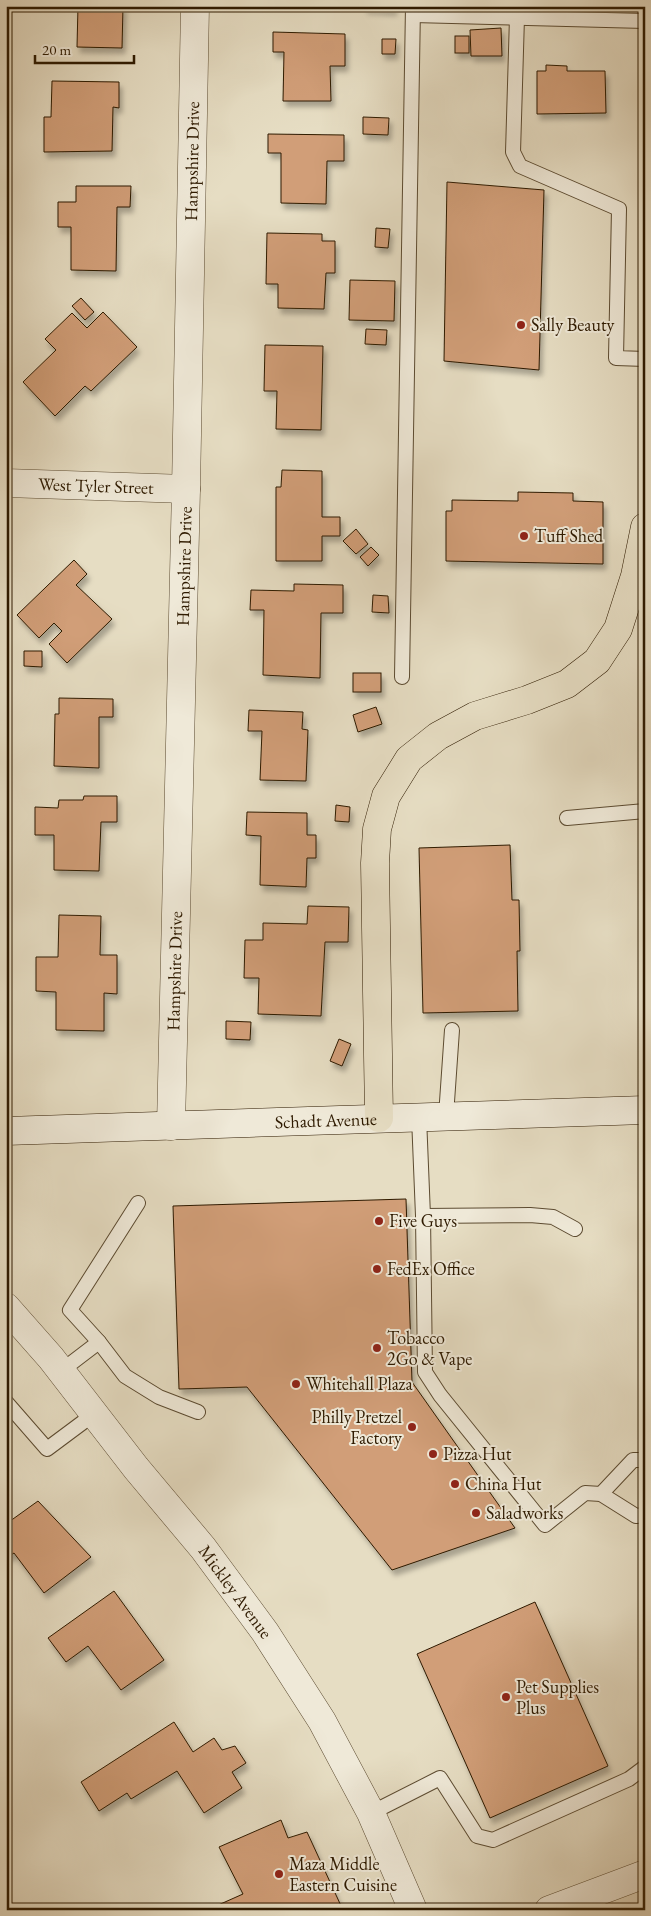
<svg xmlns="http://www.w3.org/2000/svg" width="651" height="1916" font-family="'EB Garamond',serif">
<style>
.building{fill:#d19e78;stroke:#2e1a00;filter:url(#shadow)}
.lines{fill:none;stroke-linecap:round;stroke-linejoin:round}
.service-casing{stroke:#5c4b31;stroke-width:16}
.minor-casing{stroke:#5c4b31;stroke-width:29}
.secondary-casing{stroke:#2e1a00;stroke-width:29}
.trunk-casing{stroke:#2e1a00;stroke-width:29}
.service{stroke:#efe9d8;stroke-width:14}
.minor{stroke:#efe9d8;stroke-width:28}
.secondary{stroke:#efe9d8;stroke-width:28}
.trunk{stroke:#e6ddc3;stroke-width:28}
.poi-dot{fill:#8f2418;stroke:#efe9d8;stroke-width:2}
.labels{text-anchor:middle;stroke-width:4;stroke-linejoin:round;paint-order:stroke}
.street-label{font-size:18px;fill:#2e1a00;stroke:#efe9d8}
.poi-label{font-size:18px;fill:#2e1a00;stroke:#efe9d8;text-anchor:start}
</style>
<defs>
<filter id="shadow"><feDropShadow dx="3" dy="5.5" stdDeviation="2.5" flood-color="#0004"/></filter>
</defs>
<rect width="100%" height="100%" fill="#e6ddc3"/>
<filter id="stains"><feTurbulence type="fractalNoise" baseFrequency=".004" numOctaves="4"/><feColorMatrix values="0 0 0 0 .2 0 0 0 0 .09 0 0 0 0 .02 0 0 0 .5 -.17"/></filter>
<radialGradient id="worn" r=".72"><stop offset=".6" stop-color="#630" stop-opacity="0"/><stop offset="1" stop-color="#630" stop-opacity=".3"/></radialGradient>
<!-- building -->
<g class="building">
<path d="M78,6H123L122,48L77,47Z"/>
<path d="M364,6H394V10L364,8Z"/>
<path d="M501,28L502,56H471L470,30Z"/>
<path d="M273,32L345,34V66H330L331,101H283L284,52H273Z"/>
<rect x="455" y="36" width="14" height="17"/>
<path d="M382,39H396L395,54H382Z"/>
<path d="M546,65L567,66V71H605L606,113L537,114V71H546Z"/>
<path d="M52,81L119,82V108L113,107L112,151L44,152V117H51Z"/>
<path d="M363,117L389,118L388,135L363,134Z"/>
<path d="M268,134L344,135V161H327L326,204L281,203V153H268Z"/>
<path d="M447,182L544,190L539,370L444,361Z"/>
<path d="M76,186H131L130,207H117L116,271L71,270V227H58V202H76Z"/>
<path d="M376,228L390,229L388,248L375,247Z"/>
<path d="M267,233L322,234V241H335V273H326L324,309L278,308V284H266Z"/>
<path d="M350,280L395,281L394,321L349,320Z"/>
<path d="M81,298L94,312L85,320L72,306Z"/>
<path d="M103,312L137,347L91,391L85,386L55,416L23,382L56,350L45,339L72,313L87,328Z"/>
<path d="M366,329L387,330L386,345L365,344Z"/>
<path d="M265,345L323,346L321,430L276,429L277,391H264Z"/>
<path d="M282,470L322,471V517H340V536H322V561H276V487H281Z"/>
<path d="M518,492L573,493V501L603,502V564L446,561V511H452V500L518,501Z"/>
<path d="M356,529L368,544L356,554L343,541Z"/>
<path d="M371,547L379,555L368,566L360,557Z"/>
<path d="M74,560L87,574L76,585L112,619L67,663L49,644L62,631L54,623L39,638L17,615Z"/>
<path d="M294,584L343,585V613H321L320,678L263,675L264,610H250L251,590L294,591Z"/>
<path d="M373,595L388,596L389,613L372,612Z"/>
<path d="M24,651H42V667L24,666Z"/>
<rect x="353" y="673" width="28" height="19"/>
<path d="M59,698L113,699V717H99V768L54,766L55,714H59Z"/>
<path d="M376,707L382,724L358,732L353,715Z"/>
<path d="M249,710L303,712L302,729L308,730L306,781L260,780L262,731H248Z"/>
<path d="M84,796H117V822H101L99,871L54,870V835H35V807L58,808L59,800H83Z"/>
<path d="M336,805L350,807L349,822L335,821Z"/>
<path d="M247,812L307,813V835H316V858H307L306,887L260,885L261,836L246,835Z"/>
<path d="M510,845L512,900H519L520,951H517L518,1011L423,1013L419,848Z"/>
<path d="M308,906L349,907L348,942H325L321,1016L258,1014L259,978H244L245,940H263V923L307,924Z"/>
<path d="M59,915L101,916L100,955H117V994L104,993V1031L56,1030V992L36,991V957H58Z"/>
<path d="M226,1021L251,1022L250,1040L226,1039Z"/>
<path d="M339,1039L351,1044L342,1066L330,1061Z"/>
<path d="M406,1199L412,1382L515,1528L392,1570L247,1387L179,1389L173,1206Z"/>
<path d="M38,1501L91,1557L44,1593L14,1553L6,1558V1524Z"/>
<path d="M114,1591L164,1660L121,1690L88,1646L66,1662L48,1638Z"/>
<path d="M535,1602L608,1766L490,1818L417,1654Z"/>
<path d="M174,1722L193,1752L214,1738L222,1750L235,1746L246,1763L232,1772L242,1788L204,1813L177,1771L131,1799L127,1793L99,1811L81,1782Z"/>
<path d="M281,1820L288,1838L307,1832L342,1908L338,1910H207L243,1894L219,1847Z"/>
</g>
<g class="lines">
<defs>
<g id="service">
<path d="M413,15L645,21"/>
<path d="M517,17L513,152L520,166L619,209L616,358L645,359"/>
<path d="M402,677L413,6"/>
<path d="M567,818L645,811"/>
<path d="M446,1116L452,1030"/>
<path d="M419,1117L423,1216L425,1372L440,1395L545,1525L585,1493L601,1494L636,1516L645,1515"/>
<path d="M138,1203L70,1310L99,1342L125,1376L159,1397L198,1412"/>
<path d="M423,1216L530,1215L553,1217L575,1229"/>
<path d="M61,1371L99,1342"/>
<path d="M6,1402L47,1449L94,1414"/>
<path d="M601,1494L633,1460H645"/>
<path d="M371,1813L440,1778L477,1836L493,1840L629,1779L645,1767"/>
</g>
<g id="minor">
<path id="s1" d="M6,483L186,489"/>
<path id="s2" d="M171,1126L186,489L195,6"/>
<path id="s3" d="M6,1307L51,1358L136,1468L203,1548L265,1632L322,1721L371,1813L413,1910"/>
<path d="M549,1910L645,1874"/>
</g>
<g id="secondary">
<path id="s4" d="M6,1131L645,1110"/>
</g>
<path id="trunk" d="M379,1118L375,863L377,829L386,796L409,759L438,736L475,716L527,700L567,684L597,661L618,629L635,576L645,527"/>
</defs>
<!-- service casing -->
<use href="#service" class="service-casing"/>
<!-- minor casing -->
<use href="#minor" class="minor-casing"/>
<!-- secondary casing -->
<use href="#secondary" class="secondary-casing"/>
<!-- trunk casing -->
<use href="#trunk" class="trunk-casing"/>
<!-- service -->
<use href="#service" class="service"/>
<!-- minor -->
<use href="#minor" class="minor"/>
<!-- secondary -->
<use href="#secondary" class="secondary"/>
<!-- trunk -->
<use href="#trunk" class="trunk"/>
</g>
<!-- markers -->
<g class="poi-dot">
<circle cx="521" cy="325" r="5"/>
<circle cx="524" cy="536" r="5"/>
<circle cx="379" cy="1221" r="5"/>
<circle cx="377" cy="1269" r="5"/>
<circle cx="377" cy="1348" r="5"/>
<circle cx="296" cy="1384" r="5"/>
<circle cx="412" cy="1427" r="5"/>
<circle cx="433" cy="1454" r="5"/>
<circle cx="455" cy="1484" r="5"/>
<circle cx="476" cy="1513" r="5"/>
<circle cx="506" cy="1697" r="5"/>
<circle cx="279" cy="1874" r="5"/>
</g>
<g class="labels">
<!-- street labels -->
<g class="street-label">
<text dy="6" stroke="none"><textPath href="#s2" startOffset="965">Hampshire Drive</textPath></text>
<text dy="6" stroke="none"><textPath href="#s1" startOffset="90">West Tyler Street</textPath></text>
<text dy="6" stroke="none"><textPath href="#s2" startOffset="560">Hampshire Drive</textPath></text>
<text dy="6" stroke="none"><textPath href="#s2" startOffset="155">Hampshire Drive</textPath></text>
<text dy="6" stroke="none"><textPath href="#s4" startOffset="320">Schadt Avenue</textPath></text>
<text dy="6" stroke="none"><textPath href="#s3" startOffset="366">Mickley Avenue</textPath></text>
</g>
<!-- poi labels -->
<g class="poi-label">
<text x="531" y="331">Sally Beauty</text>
<text x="534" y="542">Tuff Shed</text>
<text x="389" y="1227">Five Guys</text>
<text x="387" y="1275">FedEx Office</text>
<text x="387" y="1344">Tobacco<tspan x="387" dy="21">2Go &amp; Vape</tspan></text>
<text x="306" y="1390">Whitehall Plaza</text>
<text x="402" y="1423" text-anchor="end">Philly Pretzel<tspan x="402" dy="21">Factory</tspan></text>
<text x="443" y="1460">Pizza Hut</text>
<text x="465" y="1490">China Hut</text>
<text x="486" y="1519">Saladworks</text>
<text x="516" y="1693">Pet Supplies<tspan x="516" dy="21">Plus</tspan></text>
<text x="289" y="1870">Maza Middle<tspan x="289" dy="21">Eastern Cuisine</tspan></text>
</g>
</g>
<!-- margin -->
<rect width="651" height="1916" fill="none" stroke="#e6ddc3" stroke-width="25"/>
<rect x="8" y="8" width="636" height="1901" fill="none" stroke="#2e1a00" stroke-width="2.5"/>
<rect x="12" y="12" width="626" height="1891" fill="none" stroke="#2e1a00"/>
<!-- scale -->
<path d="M35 55v8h99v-8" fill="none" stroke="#2e1a00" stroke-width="2.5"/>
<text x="42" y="55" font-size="15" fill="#2e1a00" stroke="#efe9d8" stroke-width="4" paint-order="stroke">20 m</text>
<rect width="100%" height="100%" filter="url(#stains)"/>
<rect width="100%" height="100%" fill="url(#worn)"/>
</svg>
